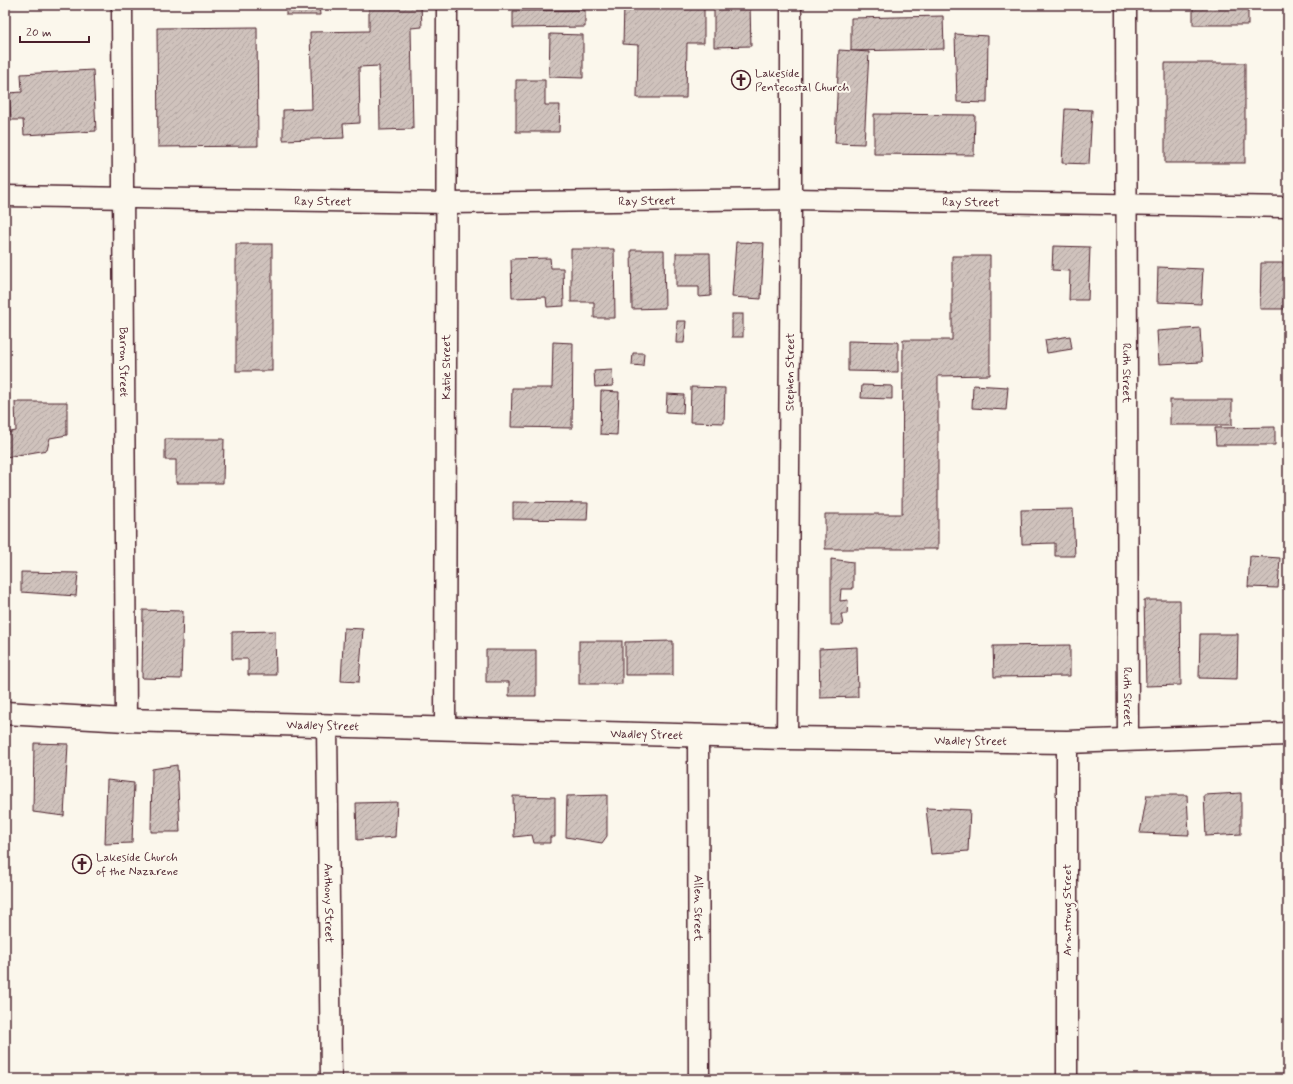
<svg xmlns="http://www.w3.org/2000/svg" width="1293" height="1084" font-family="Mynerve,sans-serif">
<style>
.building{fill:url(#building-hatch);stroke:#4a1f2b}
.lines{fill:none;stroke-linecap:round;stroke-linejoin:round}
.minor-casing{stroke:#4a1f2b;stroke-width:23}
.tertiary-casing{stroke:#4a1f2b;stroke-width:25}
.minor{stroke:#fbf7ec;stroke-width:20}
.tertiary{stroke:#fbf7ec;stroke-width:22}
.labels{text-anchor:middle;stroke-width:4;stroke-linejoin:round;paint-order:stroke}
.poi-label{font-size:12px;fill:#4a1f2b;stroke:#fbf7ec;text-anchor:start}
.street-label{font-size:12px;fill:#4a1f2b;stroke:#fbf7ec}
</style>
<defs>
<pattern id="building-hatch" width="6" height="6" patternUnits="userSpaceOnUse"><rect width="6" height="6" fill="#cfc2bc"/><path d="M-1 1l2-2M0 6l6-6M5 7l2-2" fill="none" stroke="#b3a6a2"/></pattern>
</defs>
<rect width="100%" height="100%" fill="#fbf7ec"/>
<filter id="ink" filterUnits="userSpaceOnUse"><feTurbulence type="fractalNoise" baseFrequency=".025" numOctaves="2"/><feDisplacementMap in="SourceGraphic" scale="8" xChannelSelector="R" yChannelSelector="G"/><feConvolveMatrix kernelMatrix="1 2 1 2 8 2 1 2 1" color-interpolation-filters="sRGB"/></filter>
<g filter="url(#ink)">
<!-- building -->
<g class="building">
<path d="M5,5H68L5,7Z"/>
<path d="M286,5H319L320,15H286Z"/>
<path d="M369,5H421L422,27L411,28L413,129L380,130L379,66L359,67L360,123L343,124L344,138L283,140V110L312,109L310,32L369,31Z"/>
<path d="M624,5H704V43H687L686,98H637L638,45L623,44Z"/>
<path d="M714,5H750L751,46L714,47Z"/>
<rect x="1193" y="5" width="55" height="20"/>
<path d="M585,10V27L513,28V11Z"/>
<path d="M943,16L944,49L851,51V18Z"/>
<path d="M257,27L258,146L158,147L157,28Z"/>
<path d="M550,34L583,35V78L549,77Z"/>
<path d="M955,34L988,36L987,103L957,102Z"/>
<path d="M839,50L869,52L864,144L835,143Z"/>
<rect x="1165" y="63" width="80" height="100"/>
<path d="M93,70L96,131L24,135L23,120H11L9,93L22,92L21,74Z"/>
<path d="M516,80H545V105H560L559,132H516Z"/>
<path d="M1065,109L1092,110L1089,164L1062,163Z"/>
<path d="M874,114L975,115L974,155L874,154Z"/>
<path d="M736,242L764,243L761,299L732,297Z"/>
<rect x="236" y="244" width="36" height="127"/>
<path d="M1053,246L1090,247L1088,300H1069L1070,271L1052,270Z"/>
<path d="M571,249H614L615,318H594V302H571Z"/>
<path d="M631,250H664L665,308L632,309Z"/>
<path d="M676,253H710L711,296L699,297V287H676Z"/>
<path d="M952,256H990V375L938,376V549H825V514H902L903,340H952Z"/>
<path d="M550,258L551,268H563L564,306L547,307L546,297L512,298L511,259Z"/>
<path d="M1261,263H1288V309H1260Z"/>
<path d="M1158,267L1203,269L1201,304L1157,302Z"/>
<rect x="732" y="314" width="11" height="23"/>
<path d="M677,321H686L684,343H676Z"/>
<path d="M1200,328L1202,362L1159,364L1157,331Z"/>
<path d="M1070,336L1072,349L1047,353L1045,340Z"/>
<path d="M848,341L898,342V372L848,371Z"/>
<path d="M553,342L573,343L572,428L511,427L512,388H552Z"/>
<path d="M633,353H644L643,366L632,365Z"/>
<path d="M612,370L613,386L595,387L594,371Z"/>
<path d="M862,385L892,386V399L861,398Z"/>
<path d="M973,385L1008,387L1006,410L972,408Z"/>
<path d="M691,387L725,388L724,423L690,422Z"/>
<path d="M601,391L619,392L617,435L600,434Z"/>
<path d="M667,394L684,395L683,413L666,412Z"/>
<rect x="1170" y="400" width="62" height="25"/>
<path d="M15,402H67V435L50,438L47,450L6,457L5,433L16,431Z"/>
<path d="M1275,427V445H1216L1215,428Z"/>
<path d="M165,439H224L223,483H176V460H165Z"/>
<path d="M513,502L588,503L587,520L513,519Z"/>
<path d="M1073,509L1075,556H1055V543L1022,544L1021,510Z"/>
<path d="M1250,556L1280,558L1278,588L1248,587Z"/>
<path d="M831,559L853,562V589H841L840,601L848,600L847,614H841L843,625H831Z"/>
<path d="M21,572L78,573L76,596L21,592Z"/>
<path d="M1144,600H1180L1181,685L1146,686Z"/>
<path d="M143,610L183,611L181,679L142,678Z"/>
<path d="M344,628L363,629L359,682L341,681Z"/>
<path d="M275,631L276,675H248V659H232V632Z"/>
<path d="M1200,634H1238L1237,679L1199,678Z"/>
<rect x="579" y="641" width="43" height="43"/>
<path d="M673,641V675H625V642Z"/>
<path d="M1070,645V676L994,677L993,646Z"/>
<path d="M857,647L858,697L820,698L819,649Z"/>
<path d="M486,650H536V696H509V682H486Z"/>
<path d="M34,743L68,744L64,816L33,812Z"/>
<path d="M177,765L180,832H151L152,769Z"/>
<path d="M107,780L134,783L132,843L105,844Z"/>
<path d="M1241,793V834L1206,836L1204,795Z"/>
<path d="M607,795V836L602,843L566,837L567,796Z"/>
<path d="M1147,795H1187L1189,835L1140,833Z"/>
<path d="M513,796L555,797V837H550V843H534L532,835L514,837Z"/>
<path d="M397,802L395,837L357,840L356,803Z"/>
<path d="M926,808L970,810L968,851L931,854Z"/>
</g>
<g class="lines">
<defs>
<g id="minor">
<path id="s1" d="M122,5L126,720"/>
<path id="s2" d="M1126,5L1128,740"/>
<path id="s3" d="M5,196L447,203L791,199L1288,207"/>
<path id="s4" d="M327,726L331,1079"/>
<path id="s5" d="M445,728L447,5"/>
<path id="s6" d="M698,736L699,1079"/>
<path id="s7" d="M787,738L791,199V5"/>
<path d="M1067,1079V742"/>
</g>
<g id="tertiary">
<path id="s8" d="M5,713L126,720L787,738L1067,742L1288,734"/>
</g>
</defs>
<!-- minor casing -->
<use href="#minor" class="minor-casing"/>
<!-- tertiary casing -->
<use href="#tertiary" class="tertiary-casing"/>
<!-- minor -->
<use href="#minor" class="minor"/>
<!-- tertiary -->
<use href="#tertiary" class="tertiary"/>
</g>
</g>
<!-- icons -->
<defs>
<symbol id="church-ring" viewBox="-11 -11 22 22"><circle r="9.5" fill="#fbf7ec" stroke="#4a1f2b" stroke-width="1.5"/><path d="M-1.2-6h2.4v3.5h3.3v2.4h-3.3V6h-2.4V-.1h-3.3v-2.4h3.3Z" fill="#4a1f2b"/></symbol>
</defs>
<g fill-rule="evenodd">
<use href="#church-ring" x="730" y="69" width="22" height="22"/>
<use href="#church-ring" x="71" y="853" width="22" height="22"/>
</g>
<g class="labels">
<!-- poi labels -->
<g class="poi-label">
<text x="755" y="77">Lakeside<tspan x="755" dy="14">Pentecostal Church</tspan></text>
<text x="96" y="861">Lakeside Church<tspan x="96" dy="14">of the Nazarene</tspan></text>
</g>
<!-- street labels -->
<g class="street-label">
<text dy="4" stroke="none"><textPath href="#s3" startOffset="318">Ray Street</textPath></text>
<text dy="4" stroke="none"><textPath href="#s3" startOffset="642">Ray Street</textPath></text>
<text dy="4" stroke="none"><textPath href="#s3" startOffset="966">Ray Street</textPath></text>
<text dy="4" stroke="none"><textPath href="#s1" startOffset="357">Barron Street</textPath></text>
<text dy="4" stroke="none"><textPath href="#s5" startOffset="361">Katie Street</textPath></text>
<text dy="4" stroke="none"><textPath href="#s7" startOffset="366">Stephen Street</textPath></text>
<text dy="4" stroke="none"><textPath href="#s2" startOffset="368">Ruth Street</textPath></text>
<text dy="4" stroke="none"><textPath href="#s2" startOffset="692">Ruth Street</textPath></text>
<text dy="4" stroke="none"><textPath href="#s8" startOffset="318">Wadley Street</textPath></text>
<text dy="4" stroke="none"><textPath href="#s8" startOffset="642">Wadley Street</textPath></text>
<text dy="4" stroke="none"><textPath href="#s8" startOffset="966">Wadley Street</textPath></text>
<text dy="4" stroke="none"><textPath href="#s4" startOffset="177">Anthony Street</textPath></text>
<text dy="4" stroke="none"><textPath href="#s6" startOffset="172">Allen Street</textPath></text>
<text transform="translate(1067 910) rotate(-90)" y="4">Armstrong Street</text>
</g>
</g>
<!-- margin -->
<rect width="1293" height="1084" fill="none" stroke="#fbf7ec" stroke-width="20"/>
<rect x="10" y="10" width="1273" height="1064" fill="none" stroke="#4a1f2b" stroke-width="1.5" filter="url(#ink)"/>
<!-- scale -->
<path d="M20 36v6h69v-6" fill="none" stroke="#4a1f2b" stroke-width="2"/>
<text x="26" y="36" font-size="12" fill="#4a1f2b" stroke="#fbf7ec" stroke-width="3" paint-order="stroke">20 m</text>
</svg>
